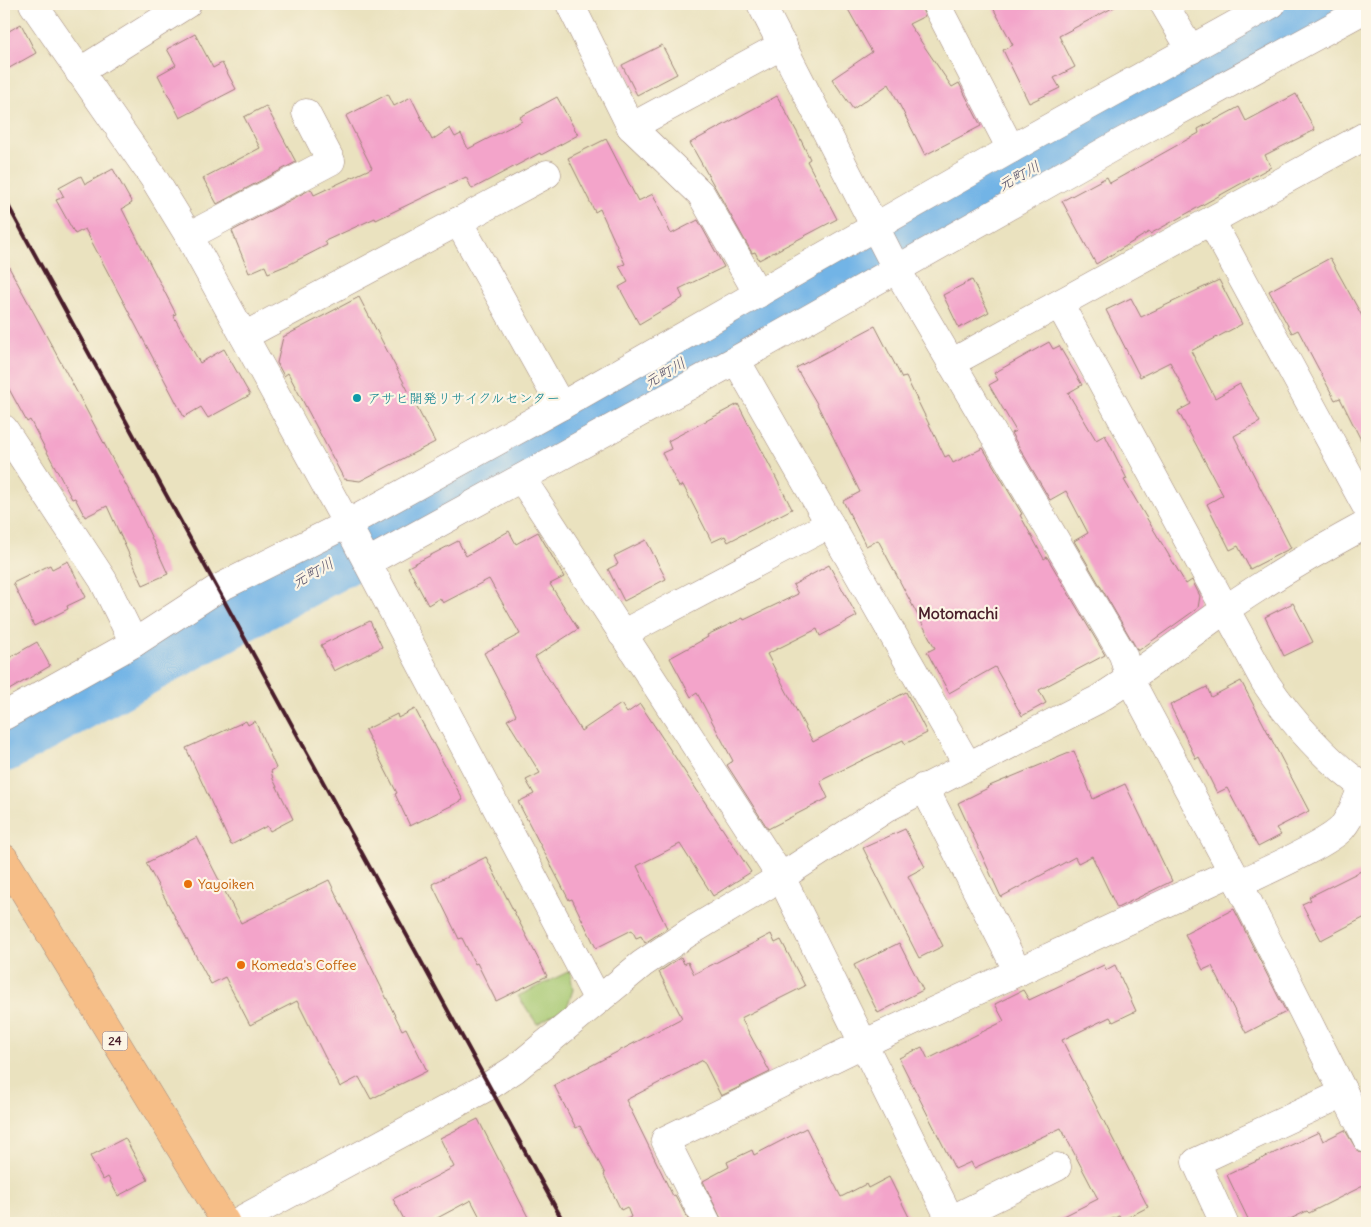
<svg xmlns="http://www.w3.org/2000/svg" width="1371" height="1227" font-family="Delius,'Klee One',sans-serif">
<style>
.green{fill:#a6c871;stroke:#78744e}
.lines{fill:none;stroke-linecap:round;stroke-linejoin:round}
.river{stroke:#72b4e6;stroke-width:58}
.building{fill:#f3a4ca}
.street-casing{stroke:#9a8075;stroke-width:29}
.highway-casing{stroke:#9a8075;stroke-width:29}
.street{stroke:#fff;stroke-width:28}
.highway{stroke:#f6be87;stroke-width:28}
.rail{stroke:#4a1f2b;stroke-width:4}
.culture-dot{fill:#0f9aa8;stroke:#fcf5e5;stroke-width:2}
.food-dot{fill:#e8710a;stroke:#fcf5e5;stroke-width:2}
.labels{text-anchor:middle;stroke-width:4.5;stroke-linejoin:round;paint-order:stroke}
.shield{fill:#fcf5e5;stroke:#7f5f63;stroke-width:1}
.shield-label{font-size:12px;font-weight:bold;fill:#4a1f2b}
.culture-label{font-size:14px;fill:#0d838f;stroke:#fcf5e5;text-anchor:start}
.food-label{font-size:14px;fill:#c56008;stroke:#fcf5e5;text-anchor:start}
.water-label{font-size:15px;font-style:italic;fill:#58536c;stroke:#fcf5e5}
.quarter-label{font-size:16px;font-weight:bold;fill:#4a1f2b;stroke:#fcf5e5}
</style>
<rect width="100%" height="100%" fill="#fcf5e5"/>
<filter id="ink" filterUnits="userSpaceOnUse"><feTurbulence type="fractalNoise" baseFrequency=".02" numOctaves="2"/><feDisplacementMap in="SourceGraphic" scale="10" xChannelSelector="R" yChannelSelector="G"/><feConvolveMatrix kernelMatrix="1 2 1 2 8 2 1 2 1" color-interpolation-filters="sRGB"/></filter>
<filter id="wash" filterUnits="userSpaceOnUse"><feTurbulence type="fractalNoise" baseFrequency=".0096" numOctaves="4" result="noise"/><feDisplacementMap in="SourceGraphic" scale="20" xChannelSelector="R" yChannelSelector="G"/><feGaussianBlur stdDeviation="1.12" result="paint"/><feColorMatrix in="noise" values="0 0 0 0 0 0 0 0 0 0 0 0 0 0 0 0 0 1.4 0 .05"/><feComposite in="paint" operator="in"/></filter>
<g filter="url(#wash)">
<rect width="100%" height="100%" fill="#eae2bf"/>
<!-- green -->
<path class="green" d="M570,971L573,990L567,1007L537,1024L518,996Z"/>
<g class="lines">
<!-- river -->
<path class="river" d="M4,743L392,530L686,361L1025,174L1188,80L1306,17L1327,4"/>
</g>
<g id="blocks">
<!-- building -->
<g class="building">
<path d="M845,4H920L925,16L909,24L952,87L959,83L981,126L925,155L889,84L853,109L832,79L872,52Z"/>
<path d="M991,4H1120L1059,36L1075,67L1054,78L1060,88L1029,103L1003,50L1013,45Z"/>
<path d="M21,24L36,53L4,71V34Z"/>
<path d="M195,34L213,68L222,63L236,89L180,118L158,75L176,65L167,49Z"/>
<path d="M662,45L677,74L637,95L622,65Z"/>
<path d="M388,94L394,106L411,97L432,140L450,128L455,137L461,134L468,149L522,121L520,117L557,97L578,135L541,155L540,153L472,189L466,177L376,220L375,218L325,241L327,245L290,264L268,273L265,266L249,273L232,231L311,189L314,195L372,168L346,116Z"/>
<path d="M1296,94L1315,130L1265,155L1271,167L1150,234L1149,232L1096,264L1062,201L1107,177L1110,183L1199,133L1198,129L1239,107L1246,121Z"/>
<path d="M777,96L797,132L810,159L807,161L837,219L759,260L755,252L752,253L690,143Z"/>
<path d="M266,106L296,162L217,204L203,178L260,148L244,117Z"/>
<path d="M606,139L638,201L653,194L671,234L698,220L724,267L679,289L683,298L639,324L619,287L628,282L619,266L625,264L600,209L595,212L568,158Z"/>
<path d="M113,169L132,203L122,209L176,314L173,315L200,363L224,349L250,395L208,418L201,407L184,417L85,229L75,234L56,200L64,197L59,188L81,176L85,184Z"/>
<path d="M4,258L78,394L137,506L168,574L143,585L107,506L85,517L75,498L72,499L30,420L27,422L4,380Z"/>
<path d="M1330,258L1367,325V452L1340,398L1335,400L1298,330L1292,333L1269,291Z"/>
<path d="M972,280L989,312L959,328L943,295Z"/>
<path d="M1219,280L1242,324L1191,351L1215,398L1240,384L1260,422L1234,436L1291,548L1250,569L1238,546L1230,550L1207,504L1223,495L1178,411L1191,404L1170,362L1140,377L1106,310L1131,298L1141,317Z"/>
<path d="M359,297L435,442L360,481L344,479L288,373L284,376L277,363L283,337Z"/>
<path d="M875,326L902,378L906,377L945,457L949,455L953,463L983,448L1022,514L1020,515L1044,559L1047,557L1105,655L1039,690L1046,703L1022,716L995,667L949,693L927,652L935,648L878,540L866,546L843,501L860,492L816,402L796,368Z"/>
<path d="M1049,342L1053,349L1059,346L1082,385L1068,393L1096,440L1105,435L1127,479L1124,480L1186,584L1192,580L1200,596L1198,608L1138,651L1074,541L1088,533L1066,491L1050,500L1011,433L1016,431L989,385L998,380L994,373Z"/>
<path d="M738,404L792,509L728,542L725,536L712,542L683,485L679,487L662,453L671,449L668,441Z"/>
<path d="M509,531L516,544L538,532L564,577L550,584L578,629L535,657L581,731L621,704L627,713L640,704L751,872L713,896L680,844L637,866L667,928L645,943L641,936L636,938L632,930L596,948L572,899L569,900L518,802L534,794L526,780L540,773L507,720L516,715L484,653L520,634L489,579L443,603L440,598L428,605L408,567L458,541L466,556Z"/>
<path d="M646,540L666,579L624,601L608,569L618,564L614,556Z"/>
<path d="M68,561L86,597L67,606L68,609L34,626L13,583L50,565L52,569Z"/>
<path d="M829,565L857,616L820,636L817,629L767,654L813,742L906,692L927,733L905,744L903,740L820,781L828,798L768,829L727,765L733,761L697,693L691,697L670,658L708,637L707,635L743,618L744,620L798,594L793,585Z"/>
<path d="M1293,603L1313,642L1284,656L1265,617Z"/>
<path d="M370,621L382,647L334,671L321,645Z"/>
<path d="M37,642L50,666L4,693V661Z"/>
<path d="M1241,681L1309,811L1276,828L1281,835L1258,847L1227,788L1217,793L1199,757L1196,759L1170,705L1207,687L1211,697Z"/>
<path d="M415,709L463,800L410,826L395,794L397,793L365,730L397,714L398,718Z"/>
<path d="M246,721L248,725L255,721L276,768L271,771L273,779L293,819L270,831L267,826L231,845L186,748Z"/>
<path d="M1074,751L1093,799L1125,784L1172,881L1117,908L1092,856L1078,863L1075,857L1001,897L958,803L988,788L987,787Z"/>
<path d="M905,829L925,867L908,876L943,946L919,958L863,848Z"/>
<path d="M197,837L241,923L329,880L402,1030L406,1028L427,1071L371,1099L359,1077L340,1087L297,1001L250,1025L225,977L211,984L146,863Z"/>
<path d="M486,857L547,976L496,1001L477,963L475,964L462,938L459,939L432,884Z"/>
<path d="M1367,868V916L1321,940L1302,904L1311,900L1309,897Z"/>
<path d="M1234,909L1286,1012L1246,1033L1212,966L1203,970L1185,934Z"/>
<path d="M771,934L775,943L781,940L805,986L741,1018L770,1072L721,1096L703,1060L626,1100L673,1196L675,1195L690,1223H619L631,1217L627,1207L621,1210L604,1175L605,1174L580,1126L576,1128L554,1085L682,1018L659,972L681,957L684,964L688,962L694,974Z"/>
<path d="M899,943L923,990L878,1013L854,965Z"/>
<path d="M1104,965L1106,970L1115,965L1136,1011L1113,1022L1110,1017L1062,1040L1148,1207L1121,1221L1119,1216L1103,1223H1050L1098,1199L1061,1128L974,1168L971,1162L955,1169L899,1058L922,1047L928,1059L1004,1021L995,1004L1023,990L1029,1000Z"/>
<path d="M478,1119L531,1223H483L471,1200L428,1223H406L393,1199L454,1167L440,1138Z"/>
<path d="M806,1128L841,1197L866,1184L868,1188L889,1177L912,1223H723L703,1181L729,1167L727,1162L752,1150L754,1155Z"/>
<path d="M1345,1130L1358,1152L1367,1154V1184L1309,1213L1307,1211L1282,1223H1250L1227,1175L1319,1132L1323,1141Z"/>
<path d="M125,1138L148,1180L118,1196L108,1177L103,1180L90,1156Z"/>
</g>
</g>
</g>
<g filter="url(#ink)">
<use href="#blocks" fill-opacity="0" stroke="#9a8075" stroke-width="1"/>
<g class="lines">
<defs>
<g id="street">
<path d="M33,4L153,177L189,236L347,524L598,1000"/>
<path d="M570,4L631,127L701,194L758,294"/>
<path d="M761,4L897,270L1123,655L1130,680L1239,884L1367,1139"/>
<path d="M936,4L1011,149"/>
<path d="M1164,4L1191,50"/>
<path d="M79,72L187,4"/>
<path d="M631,127L783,45"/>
<path d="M458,221L561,406"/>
<path d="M1211,221L1367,508"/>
<path d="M189,236L331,161L306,113"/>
<path d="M1060,305L1265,682C1290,720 1329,764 1367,789"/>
<path d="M244,336L547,174"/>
<path d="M736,360L968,766"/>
<path d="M951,363L1367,135"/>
<path d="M4,429L103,580L134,643"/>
<path d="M522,479L781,877L952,1223"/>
<path d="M368,562L736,360L1118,144L1367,8"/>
<path d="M622,634L830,524"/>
<path d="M4,716L134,643L217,589L347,524L561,406L1011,149L1272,4"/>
<path d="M924,787L1018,972"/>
<path d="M1239,884C1261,873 1328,844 1342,828C1352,815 1357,801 1362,786"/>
<path d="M950,1220L1057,1167"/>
<path d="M235,1223L489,1086L515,1069L642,964L688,933L781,877L888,807L1097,700C1142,672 1183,639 1226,609C1271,578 1319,550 1367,524"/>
<path d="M707,1223L665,1140L863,1044L1232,872"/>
<path d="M1224,1223L1196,1162L1344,1093"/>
</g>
<path id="highway" d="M4,858L226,1223"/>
</defs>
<!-- street casing -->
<use href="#street" class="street-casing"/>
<!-- highway casing -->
<use href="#highway" class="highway-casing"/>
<!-- street -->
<use href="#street" class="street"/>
<!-- highway -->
<use href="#highway" class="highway"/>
<!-- rail -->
<path class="rail" d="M4,198L564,1223"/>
</g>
</g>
<!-- markers -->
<circle class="culture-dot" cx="357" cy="398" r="5"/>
<g class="food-dot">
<circle cx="188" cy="884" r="5"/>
<circle cx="241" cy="965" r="5"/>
</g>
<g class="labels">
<!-- shield labels -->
<rect class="shield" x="102.5" y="1031.5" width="25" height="19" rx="4"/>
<g class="shield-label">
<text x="115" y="1045">24</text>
</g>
<!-- culture labels -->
<g class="culture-label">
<text x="367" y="403">アサヒ開発リサイクルセンター</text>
</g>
<!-- food labels -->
<g class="food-label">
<text x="198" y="889">Yayoiken</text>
<text x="251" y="970">Komeda's Coffee</text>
</g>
<!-- water labels -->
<g class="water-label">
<text transform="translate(1019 176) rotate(-29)" y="5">元町川</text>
<text transform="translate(665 373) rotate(-30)" y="5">元町川</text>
<text transform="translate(313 573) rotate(-29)" y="5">元町川</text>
</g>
<!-- quarter labels -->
<g class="quarter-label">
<text x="958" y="619">Motomachi</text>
</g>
</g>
<!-- margin -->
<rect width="1371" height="1227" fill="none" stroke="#fcf5e5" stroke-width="20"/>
</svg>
